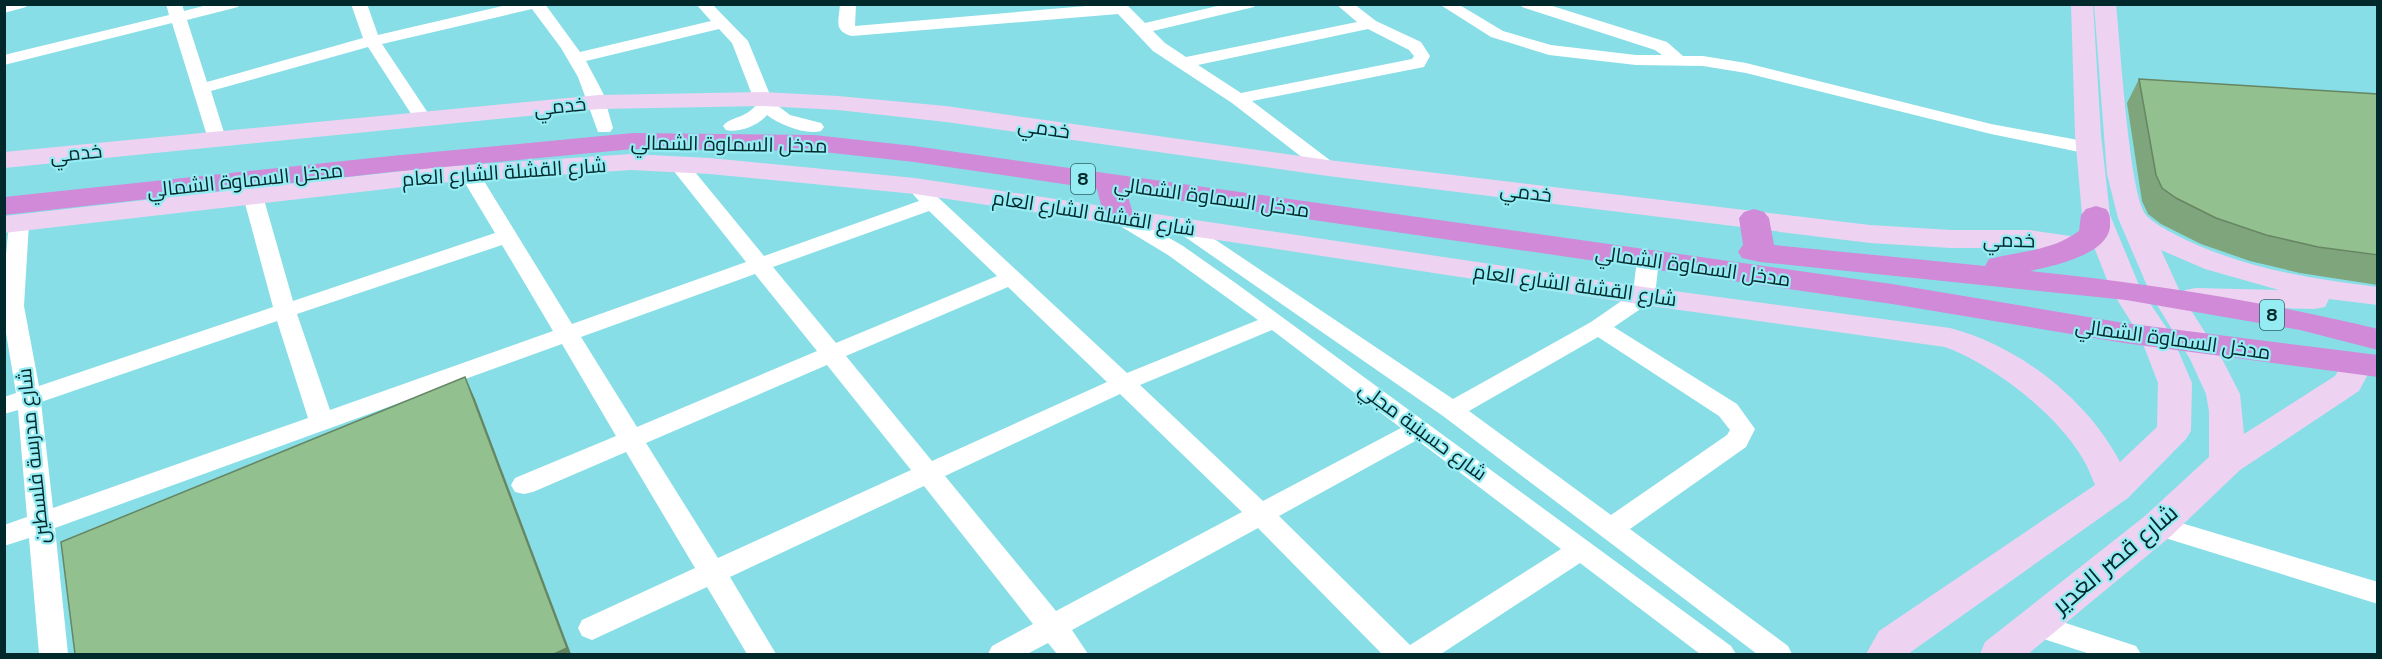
<svg xmlns="http://www.w3.org/2000/svg" width="2382" height="659" font-family="'Space Grotesk',Cairo,sans-serif">
<style>
.lines{fill:none;stroke-linecap:round;stroke-linejoin:round}
.minor{fill:#fff;fill-rule:evenodd}
.secondary{fill:#edd3f1;fill-rule:evenodd}
.trunk{fill:#d08ad8;fill-rule:evenodd}
.wall{fill:#7ea57b}
.shaded-wall{fill:#668664}
.building{fill:#92c08f;stroke:#668664;stroke-width:1.5}
.labels{text-anchor:middle;stroke-width:4.5;stroke-linejoin:round;paint-order:stroke}
.shield{fill:#95ecf3;stroke:#2d6367;stroke-width:1.5}
.shield-label{font-size:18px;font-weight:bold;fill:#01282b}
.street-label{font-size:20px;fill:#01282b;stroke:#95ecf3}
.near-street-label{font-size:24px;fill:#01282b;stroke:#95ecf3}
</style>
<rect width="100%" height="100%" fill="#88dee6"/>
<g class="lines">
<!-- minor -->
<g class="minor">
<path d="M4,4H27L26,7L4,13Z"/>
<path d="M166,4H182L184,11L211,4H239L238,7L187,20L207,82L363,38L351,4H367L378,35L511,4H545L580,52L711,21L696,4H712L748,41L773,102L790,115L821,123L824,127L821,131C805,135 780,125 767,115C759,125 739,133 726,130L723,126C731,116 745,119 756,105L732,43L719,29L586,61L603,93L613,128L610,132H598L578,77L561,48L532,9L382,44L432,119L429,123H417L368,47L211,91L226,139L224,143H210L208,139L172,23L4,65V55L169,15Z"/>
<path d="M840,4H856L855,26L1110,4H1126L1145,23L1226,4H1255L1254,7L1153,31L1165,43L1186,57L1357,22L1336,4H1354L1376,21L1421,42L1430,56L1424,67L1252,101L1335,164L1338,168L1335,172H1321L1232,103L1153,51L1118,14L852,36C833,31 839,21 840,4ZM1368,29L1409,50L1414,56L1412,59L1241,93L1198,65Z"/>
<path d="M1439,4H1458L1503,31L1551,45L1636,55H1662L1655,50L1522,7L1521,4H1546L1667,42L1683,56H1703L1746,63L1991,124L2089,142L2096,144L2098,148L2096,152L2089,154L1991,134L1746,73L1703,66L1636,65L1549,55L1491,37Z"/>
<path d="M679,159L686,161L764,256L919,201L912,193L915,189H929L1127,373L1258,320L1168,255L1112,221L1109,217L1112,213H1126L1183,246L1237,284L1731,646L1736,654H1700L1580,563L1441,654H1382L1258,528L1072,630L1088,654H1057L1048,643L1027,654H988L992,646L1033,624L924,486L730,577L776,654H747L707,587L592,640L582,636L578,628L582,620L695,568L626,452L533,492L524,494L515,492L511,485L515,478L616,436L562,344L55,528L68,654H39L29,538L4,546V525L27,517L18,410L4,414V397L16,393L4,321V276L9,223L12,219H26L29,223L24,306L39,386L273,307L243,196L246,192H260L263,196L293,301L495,233L459,173L462,169H476L479,173L572,324L746,262L669,165L672,161ZM929,211L997,276L836,343L773,267ZM502,245L553,331L330,410L297,314ZM755,274L817,351L637,427L581,337ZM1008,287L1107,382L932,461L846,356ZM277,321L308,418L53,508L41,402ZM1272,330L1401,428L1263,501L1140,385ZM827,365L911,470L718,558L646,443ZM1120,394L1242,512L1056,611L945,476ZM1417,440L1561,549L1410,645L1279,516Z"/>
<path d="M1182,220L1189,222L1453,399L1591,322L1633,293L1637,259L1641,255L1648,253L1655,255L1659,259L1655,296L1652,301L1614,327L1737,404L1755,429L1746,447L1630,529L1788,646L1792,654H1757L1443,416L1175,230L1172,226L1175,222ZM1598,337L1719,416L1730,430L1727,435L1611,515L1469,411Z"/>
<path d="M2158,516L2378,582V604L2149,533L2145,526L2149,519Z"/>
<path d="M2035,613L2136,646L2141,654H2090L2025,633L2021,625L2025,617Z"/>
</g>
<!-- secondary -->
<g class="secondary">
<path d="M2071,4H2093L2101,135L2110,215L2141,290L2172,336L2192,383L2191,431L2186,439L2128,498L1908,654H1866L1879,631L2095,485C2091,476 2088,467 2083,459C2057,414 1994,365 1945,347L1644,305L915,194L710,174L631,170L438,183L4,233V216L438,167L631,154L710,158L915,178L1644,287L1950,328C2019,346 2087,399 2120,462L2157,427L2158,383L2140,336L2111,290L2094,247L2091,251L2081,254L2029,248H1951L1870,243L1328,176L946,122L838,110L763,106L599,109L4,168V152L599,95L763,92L838,96L946,106L1328,160L1870,225L1951,230H2029L2091,239L2082,215L2075,135Z"/>
<path d="M2094,4H2116C2120,39 2129,195 2146,215C2153,223 2167,230 2176,235C2239,267 2308,279 2378,287V305L2329,299L2325,307L2314,309L2196,306L2187,304L2222,359L2240,394L2244,434L2335,376L2345,358L2357,354L2369,358L2373,365L2359,391L2240,470L2171,536L2028,654H1980L1985,642L2145,516L2209,457V411L2206,394L2190,359L2151,295L2118,218L2107,174ZM2161,250L2205,269L2279,290L2196,288L2185,290L2182,296Z"/>
</g>
<!-- trunk -->
<g class="trunk">
<path d="M633,133L814,135L914,146L1892,284L2124,323L2378,355V377L2124,343L1892,304L1127,193L1134,217L1129,223L1119,226L1109,223L1104,217L1097,189L914,162L814,151L633,149L391,172L4,215V197L391,156Z"/>
<path d="M2096,206L2106,209C2111,215 2110,219 2110,227C2107,255 2053,266 2030,271C2147,283 2263,301 2378,329V350L2300,330L2126,300L1760,262L1742,258L1738,252L1743,245L1739,218L1744,212L1754,209L1764,212L1769,218L1774,245L1985,266L1989,259C2021,251 2052,251 2079,231L2081,215L2086,209Z"/>
</g>
</g>
<!-- wall -->
<path class="wall" d="M2139,79L2378,94V285L2300,273L2250,261L2201,244L2161,224L2148,214L2142,201L2127,103Z"/>
<!-- shaded-wall -->
<path class="shaded-wall" d="M465,377L475,399L571,654H554Z"/>
<!-- building -->
<g class="building">
<path d="M2139,79L2378,94V255L2318,247L2266,235L2216,218L2176,198L2162,188L2156,175Z"/>
<path d="M465,377L567,648L554,654H75L61,542Z"/>
</g>
<g class="labels">
<!-- shield labels -->
<g class="shield">
<rect x="1071" y="164" width="24" height="30" rx="4.5"/>
<rect x="2260" y="300" width="24" height="30" rx="4.5"/>
</g>
<g class="shield-label">
<text x="1083" y="185">8</text>
<text x="2272" y="321">8</text>
</g>
<!-- street labels -->
<g class="street-label">
<text transform="translate(560 106) rotate(-6)" y="7">خدمي</text>
<text transform="translate(1044 128) rotate(8)" y="7">خدمي</text>
<text transform="translate(729 144) rotate(1)" y="7">مدخل السماوة الشمالي</text>
<text transform="translate(76 153) rotate(-6)" y="7">خدمي</text>
<text transform="translate(504 172) rotate(-4)" y="7">شارع القشلة الشارع العام</text>
<text transform="translate(245 180) rotate(-6)" y="7">مدخل السماوة الشمالي</text>
<text transform="translate(1526 192) rotate(7)" y="7">خدمي</text>
<text transform="translate(1212 197) rotate(8)" y="7">مدخل السماوة الشمالي</text>
<text transform="translate(1094 213) rotate(9)" y="7">شارع القشلة الشارع العام</text>
<text transform="translate(2009 240) rotate(1)" y="7">خدمي</text>
<text transform="translate(1693 266) rotate(8)" y="7">مدخل السماوة الشمالي</text>
<text transform="translate(1575 285) rotate(8)" y="7">شارع القشلة الشارع العام</text>
<text transform="translate(2173 339) rotate(8)" y="7">مدخل السماوة الشمالي</text>
<text transform="translate(1423 431) rotate(36)" y="7">شارع حسينية مجلي</text>
<text transform="translate(33 456) rotate(-96)" y="7">شارع مدرسة فلسطين</text>
</g>
<!-- near-street labels -->
<g class="near-street-label">
<text transform="translate(2115 559) rotate(-40)" y="8">شارع قصر الغدير</text>
</g>
</g>
<!-- border -->
<rect width="2382" height="659" fill="none" stroke="#01282b" stroke-width="12"/>
</svg>
